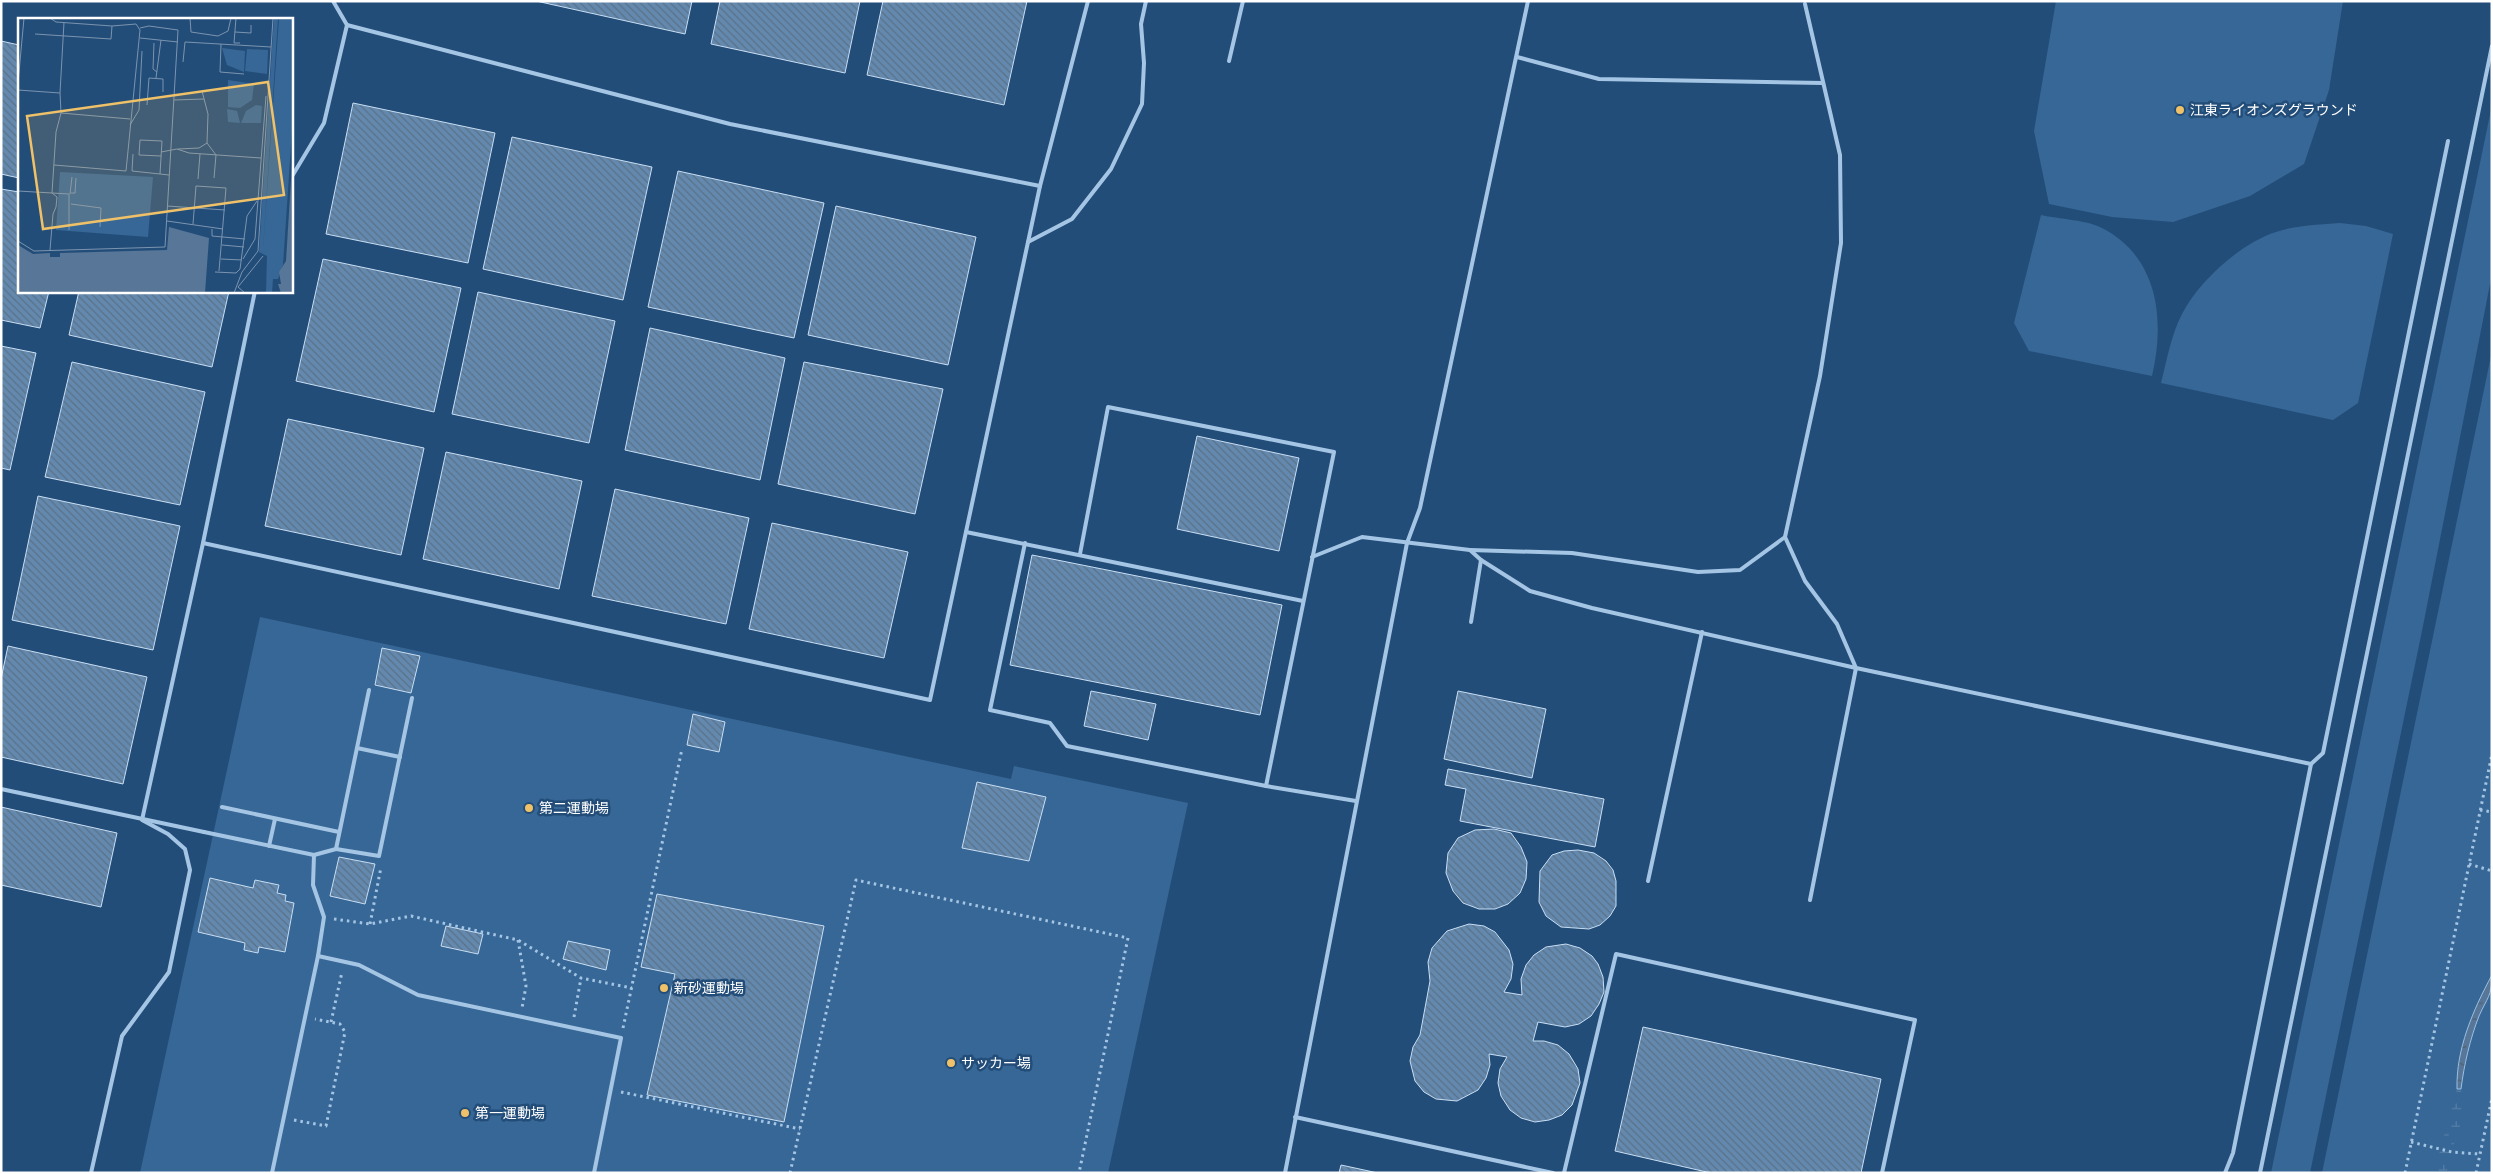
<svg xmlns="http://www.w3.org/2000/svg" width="2493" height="1174" font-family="'Asap Condensed','Noto Sans JP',sans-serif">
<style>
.green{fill:#376796}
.wetland{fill:url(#wetland-marsh)}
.water{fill:url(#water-ripples);stroke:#99c0e5}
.building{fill:url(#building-back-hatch);stroke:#c8def3}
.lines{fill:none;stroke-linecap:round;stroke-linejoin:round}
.path{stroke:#a5c5e4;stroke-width:3;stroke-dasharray:2.5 4;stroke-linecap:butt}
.lane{stroke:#a5c5e4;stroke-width:4}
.lane-bridge{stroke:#a5c5e4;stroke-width:4}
.poi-dot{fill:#efc168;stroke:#234d79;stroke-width:2}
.labels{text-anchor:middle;stroke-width:5;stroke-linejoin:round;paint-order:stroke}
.poi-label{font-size:14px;fill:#fff;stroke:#234d79;text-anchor:start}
.inset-road{fill:none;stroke:#7b94af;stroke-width:1}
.view{fill:#efc168;fill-opacity:0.15;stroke:#efc168;stroke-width:2.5}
.inset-edge{fill:none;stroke:#fff;stroke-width:2.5}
</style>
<defs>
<pattern id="wetland-marsh" width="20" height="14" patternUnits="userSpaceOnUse" patternTransform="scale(1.25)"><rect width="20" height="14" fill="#376796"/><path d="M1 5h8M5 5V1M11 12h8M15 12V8" fill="none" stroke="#557ea6"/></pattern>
<pattern id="water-ripples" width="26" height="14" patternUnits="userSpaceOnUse" patternTransform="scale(1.25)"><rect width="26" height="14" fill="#587697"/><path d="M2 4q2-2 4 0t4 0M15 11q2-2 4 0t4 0" fill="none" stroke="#515f6e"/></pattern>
<pattern id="building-back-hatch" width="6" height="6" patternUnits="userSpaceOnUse" patternTransform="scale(1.25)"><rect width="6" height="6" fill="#6489af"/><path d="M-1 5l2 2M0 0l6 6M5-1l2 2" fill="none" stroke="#5a7187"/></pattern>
</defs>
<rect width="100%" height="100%" fill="#234d79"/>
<!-- green -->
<g class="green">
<path d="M2056,1H2343L2329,90L2304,164L2250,196L2173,222L2112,217L2049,204L2034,131Z"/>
<path d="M2492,105V274L2423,626L2310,1173H2271Z"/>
<path d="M2041,215C2058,219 2089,220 2104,229C2159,259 2165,321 2152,376L2029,351L2014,323Z"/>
<path d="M2340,223L2366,226L2393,234L2358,403L2333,420L2161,383C2167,360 2171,335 2182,314C2199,281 2241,243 2276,232C2296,225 2319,225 2340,223Z"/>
<path d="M2492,351V1173H2322Z"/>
<path d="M260,617L1011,779L1014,766L1188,803L1108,1173H140Z"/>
</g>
<!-- wetland -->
<path class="wetland" d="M2457,1089H2461C2471,1118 2449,1144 2447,1173H2434Z"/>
<!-- water -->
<path class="water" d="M2492,975C2492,996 2487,998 2479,1016C2470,1039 2464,1065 2461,1089H2457C2456,1049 2473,1010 2492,975Z"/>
<!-- building -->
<g class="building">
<path d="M536,1H692L685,34Z"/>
<path d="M720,1H860L845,73L711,44Z"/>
<path d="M883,1H1027L1004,105L867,75Z"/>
<path d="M1,41L19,45V178L1,174Z"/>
<path d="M353,103L495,133L468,263L326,234Z"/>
<path d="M512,137L652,167L623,300L483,269Z"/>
<path d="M678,171L824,203L794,338L648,307Z"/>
<path d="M1,189L19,192V291H49L40,328L1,320Z"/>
<path d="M836,206L976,237L948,365L808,335Z"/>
<path d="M323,259L461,288L434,412L296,381Z"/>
<path d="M79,291H229L212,367L69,335Z"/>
<path d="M478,292L615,321L589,443L452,414Z"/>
<path d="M650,328L785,358L760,480L625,450Z"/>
<path d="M1,346L36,353L10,470L1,468Z"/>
<path d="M72,362L205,392L180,505L45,477Z"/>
<path d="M804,362L943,389L915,514L778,484Z"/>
<path d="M288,419L424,448L401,555L265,526Z"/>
<path d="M1197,436L1299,458L1279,551L1177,529Z"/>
<path d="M446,452L582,481L559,589L423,559Z"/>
<path d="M615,489L749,518L726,624L592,596Z"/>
<path d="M38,496L180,526L153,650L12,620Z"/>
<path d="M772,523L908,552L884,658L749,629Z"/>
<path d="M1032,555L1282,605L1260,715L1010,665Z"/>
<path d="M8,646L147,677L123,784L1,757V679Z"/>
<path d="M382,648L420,656L411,693L375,685Z"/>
<path d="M1091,691L1156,704L1148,740L1084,726Z"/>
<path d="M1458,691L1546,709L1532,778L1444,759Z"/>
<path d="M693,714L725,722L719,752L687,745Z"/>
<path d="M1448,769L1604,799L1595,847L1460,821L1466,789L1445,785Z"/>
<path d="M977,782L1046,797L1029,861L962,848Z"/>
<path d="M1,807L117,833L101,907L1,885Z"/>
<path d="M1494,829L1511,833L1521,847L1527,862L1526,879L1520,893L1508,904L1495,909H1479L1463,903L1453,891L1446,873L1448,853L1458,838L1475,830Z"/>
<path d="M1578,850L1594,853L1606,861L1613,870L1616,881V906L1610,916L1600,925L1589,929L1561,927L1546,916L1539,902L1540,871L1552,855L1564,851Z"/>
<path d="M339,857L375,864L365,904L330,896Z"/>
<path d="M210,878L253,888L255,880L279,885L277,893L286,895L285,901L294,903L285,952L259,947L258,953L244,950L245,943L198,932Z"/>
<path d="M657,894L824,926L784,1122L647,1095L675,974L641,967Z"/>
<path d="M1469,924L1484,926L1495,932L1509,950L1513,964L1511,979L1504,992L1522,995L1521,979L1526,965L1534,955L1546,947L1566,944L1580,948L1592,956L1598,964L1603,977L1604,992L1599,1004L1591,1016L1579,1024L1565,1027L1538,1022L1533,1041H1544L1558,1045L1569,1054L1578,1069L1580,1083L1572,1105L1562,1115L1549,1120L1535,1122L1521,1118L1510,1110L1501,1096L1498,1083L1500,1069L1507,1057L1489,1054L1490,1065L1486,1078L1478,1090L1457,1101L1436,1099L1424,1092L1415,1081L1410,1061L1413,1047L1420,1035L1430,981L1428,962L1432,948L1447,931Z"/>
<path d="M446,926L483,934L478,954L441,946Z"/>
<path d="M568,941L610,950L606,970L563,959Z"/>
<path d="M1643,1027L1881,1079L1861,1173H1711L1615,1151Z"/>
<path d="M1341,1165L1378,1173H1339Z"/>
</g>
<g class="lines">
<!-- path -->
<g class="path">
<path d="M2480,810L2492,812"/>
<path d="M2469,864L2492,871"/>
<path d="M334,919L370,924L411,916L518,940L581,978L632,988"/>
<path d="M370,924L381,867"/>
<path d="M518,940L526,986L522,1008"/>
<path d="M574,1017L581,978"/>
<path d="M331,1022L342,972"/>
<path d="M623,1028L682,749"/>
<path d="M621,1092L800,1129"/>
<path d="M294,1120L326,1126L345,1032L340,1024L315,1019"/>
<path d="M2411,1142L2452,1152L2479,1154"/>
<path d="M790,1173L856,880L1128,938L1079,1173"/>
<path d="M2405,1173L2492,754"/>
<path d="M2476,1173L2492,1098"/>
</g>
<!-- lane -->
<g class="lane">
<path d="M333,1L347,25L730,124L1040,186"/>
<path d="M1805,4L1840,155L1841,243L1820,376L1785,537L1805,581L1837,624L1856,668L1810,900"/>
<path d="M1517,57L1599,79L1823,83"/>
<path d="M1229,61L1243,1"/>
<path d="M291,178L324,123L347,25"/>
<path d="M1028,242L1072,219L1111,169L1142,104L1144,63L1141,24L1146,1"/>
<path d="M966,532L1303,601"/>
<path d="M203,543L930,700L1040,186L1088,1"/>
<path d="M1025,543L990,710L1050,723L1067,746L1266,786"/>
<path d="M1470,550L1572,553L1698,572L1740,570L1785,537"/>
<path d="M1080,554L1108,407L1334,452L1266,786L1356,801"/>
<path d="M1312,557L1362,537L1470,550L1481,560L1530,591L1592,608L1856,668L2311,764"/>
<path d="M1471,622L1481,560"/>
<path d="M357,748L400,757"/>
<path d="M222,807L339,832"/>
<path d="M204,832L314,855L313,885L324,917L318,956L272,1173"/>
<path d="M269,846L275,819"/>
<path d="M336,849L379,856L412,698"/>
<path d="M314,855L336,849L369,690"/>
<path d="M1648,881L1702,632"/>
<path d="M318,956L359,965L418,995L621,1038L594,1173"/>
<path d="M1295,1117L1553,1173"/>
<path d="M91,1173L122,1036L169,972L190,870L185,849L168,834L142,820L203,543L255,291"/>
<path d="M1285,1173L1407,543L1420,508L1528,1"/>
<path d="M1564,1173L1616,954L1915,1020L1882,1173"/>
<path d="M2225,1173L2233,1153L2311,764L2323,753L2448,141"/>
<path d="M2260,1173L2492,46"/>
</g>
<!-- lane-bridge -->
<path class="lane-bridge" d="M1,789L204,832"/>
</g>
<!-- markers -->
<g class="poi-dot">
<circle cx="2180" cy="110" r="5"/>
<circle cx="529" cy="808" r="5"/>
<circle cx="664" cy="988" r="5"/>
<circle cx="951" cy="1063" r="5"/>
<circle cx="465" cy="1113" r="5"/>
</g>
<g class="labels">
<!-- poi labels -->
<g class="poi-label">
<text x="2190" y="115">江東ライオンズグラウンド</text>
<text x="539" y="813">第二運動場</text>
<text x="674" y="993">新砂運動場</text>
<text x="961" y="1068">サッカー場</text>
<text x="475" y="1118">第一運動場</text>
</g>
</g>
<!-- overview -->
<g transform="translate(18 18)">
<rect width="275" height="275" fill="#234d79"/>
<path d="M256,0H260L245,232L261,0H275V97L265,247L260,261H255L254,275H248L249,238L241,234ZM204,30L227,33L226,54L209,47ZM229,31L250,32L249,56L227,53ZM210,62L236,66L234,82L222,90L210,89ZM238,87L244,88L243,105H223L228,93ZM209,91L219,93L222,105L210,104ZM42,154L135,159L130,219L38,212Z" fill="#376796"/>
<path d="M275,130V275H263L260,266H263L261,254L268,243ZM151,209L191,220L187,275H0V227L15,236L32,235V239H42V235L149,232Z" fill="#587697"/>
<path class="inset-road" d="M32,0L38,4L94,8L118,6L122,12L108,153L36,147M172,0L173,14L200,18L210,13L213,0M218,0L216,25H222M217,14L233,15V7M17,16L93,21L94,8M122,20L160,24M136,25L135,51L139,54M203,26L202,54L226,56M165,44L167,24L253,29M138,60L143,22M0,65L6,0M0,72L42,75L43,95L112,101M184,73L190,96L189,125L198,137L196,160M42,75L46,4M156,82L186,81M129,87L131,60L145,61V74M112,107L121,92L124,33M160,131L181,130L189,125M143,134L159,131L171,135L243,140M115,136L114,153L142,156M121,137L122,122L144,123L142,156L151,157M121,137L143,138M180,161L182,136M0,173L51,176V212M53,175H57L58,160M52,176L54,159M53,186L83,190L82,209M149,188L207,192M149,203L205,211M175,206L178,168L208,170L201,253M194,211V218L227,221M0,223L16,233L147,229L160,12L131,8L122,10M204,227L226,229M32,232L35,196L38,189L39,179L34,175L38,114L43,95M203,241L224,242M225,241L237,221L248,78M197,254L218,255L222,251L229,198L239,183M216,275L224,254L240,233L255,0M227,275L220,269L245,238"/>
<path class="view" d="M250,64L266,177L25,211L9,98Z"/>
<rect width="275" height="275" class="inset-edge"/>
</g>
<!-- border -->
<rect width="2493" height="1174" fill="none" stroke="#ffffff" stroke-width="5"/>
</svg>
